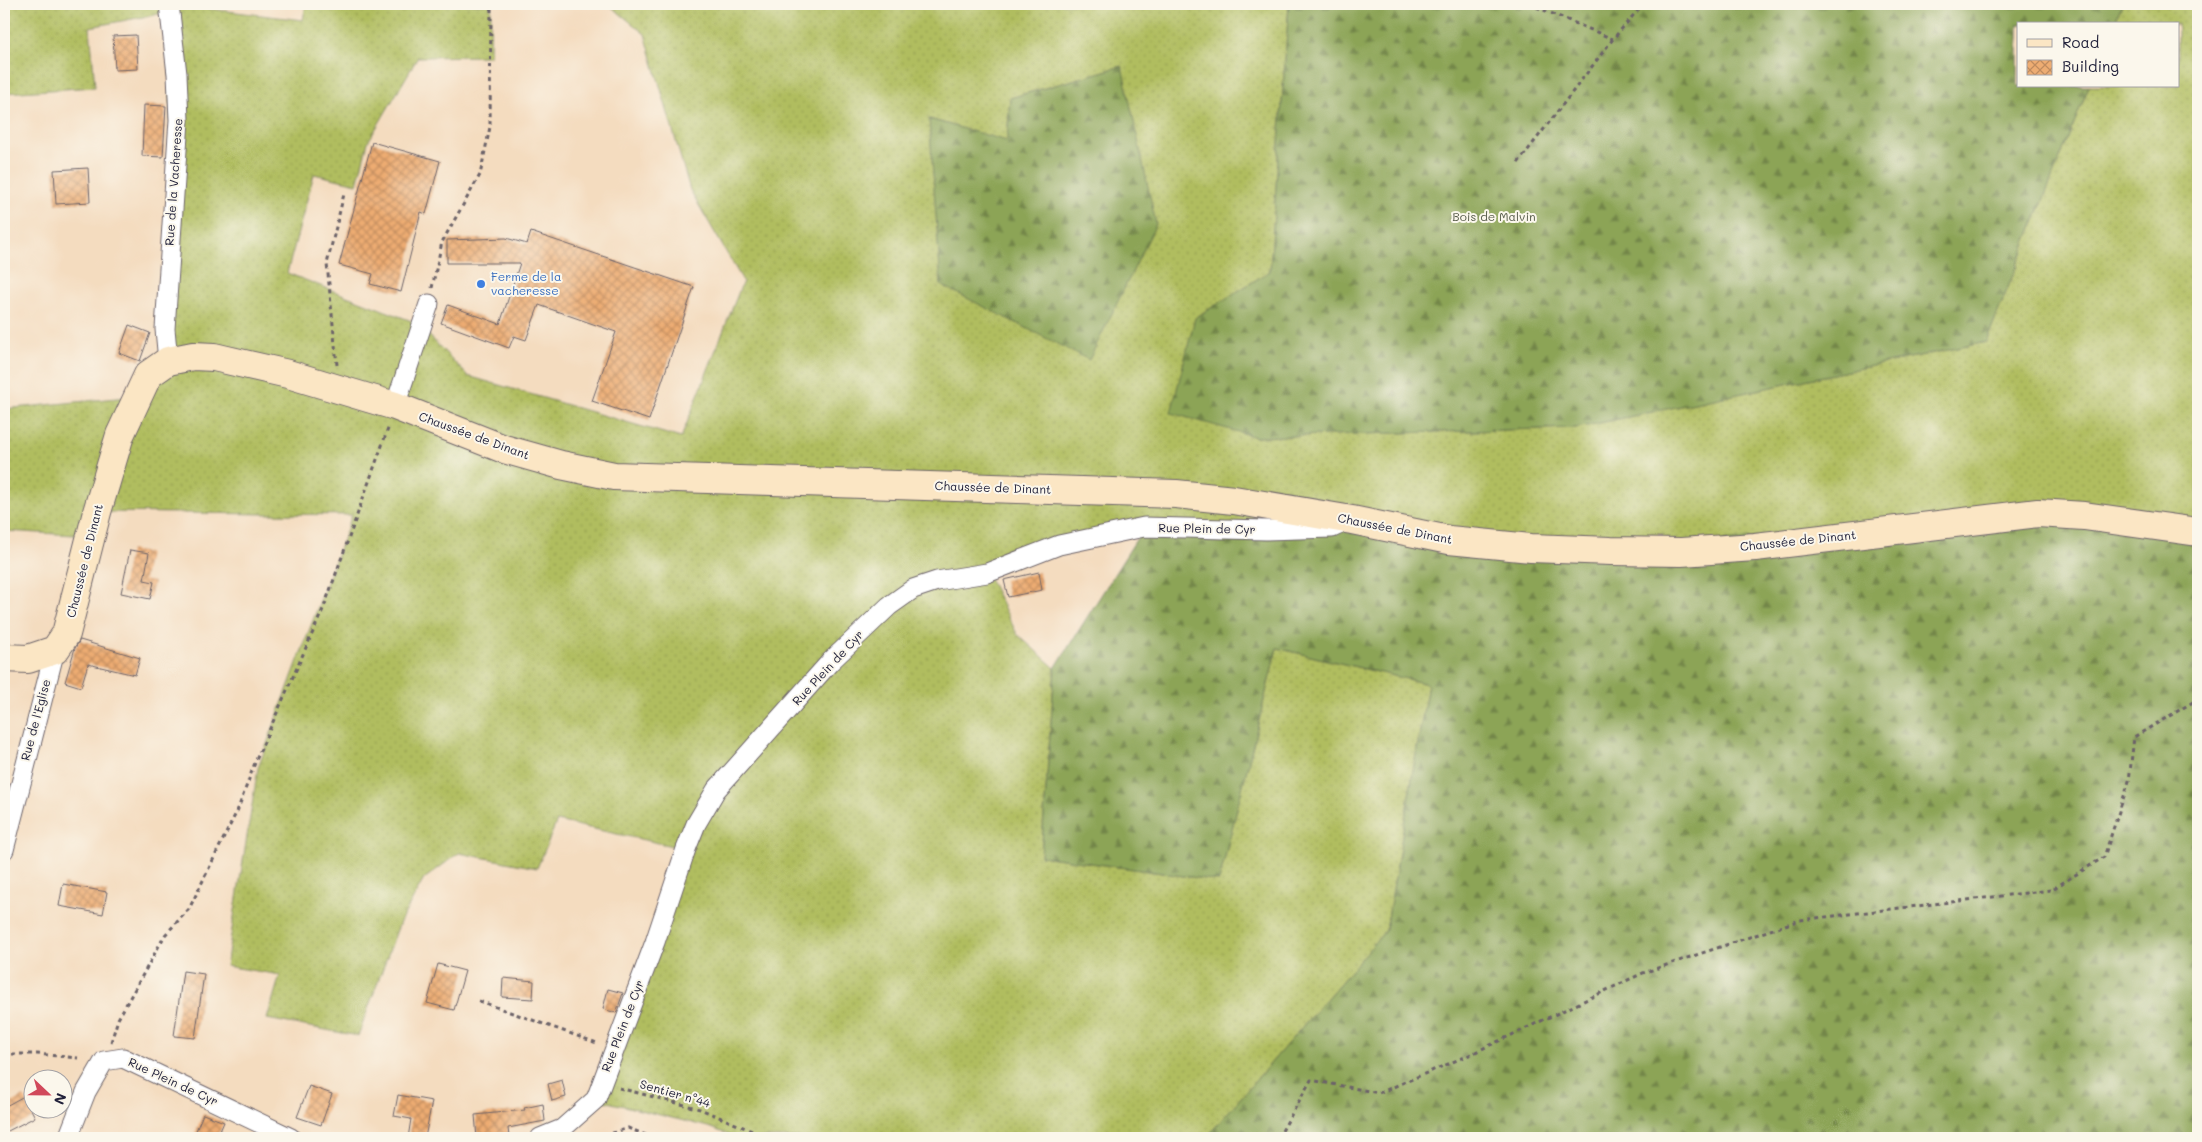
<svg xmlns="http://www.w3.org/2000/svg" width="2202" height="1142" font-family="Mali,sans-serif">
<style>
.grass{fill:url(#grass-dots);stroke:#69704d;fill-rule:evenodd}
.forest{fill:url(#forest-firs);stroke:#576348}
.building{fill:url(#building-cross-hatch)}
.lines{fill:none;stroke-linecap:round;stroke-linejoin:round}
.street-casing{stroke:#6c6369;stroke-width:21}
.secondary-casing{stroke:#6c6369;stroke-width:30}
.path{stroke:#6c6369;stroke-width:3;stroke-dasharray:4 4;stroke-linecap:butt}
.street{stroke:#fff;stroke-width:19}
.secondary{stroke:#fbe6c4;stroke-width:28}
.shop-dot{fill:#3f7fe0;stroke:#fbf7ec;stroke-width:2}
.labels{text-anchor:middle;stroke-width:4;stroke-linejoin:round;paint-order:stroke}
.street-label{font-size:12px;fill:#22223b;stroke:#fbf7ec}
.park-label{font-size:12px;fill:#545848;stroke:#fbf7ec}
.shop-label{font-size:12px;fill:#366cbe;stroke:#fbf7ec;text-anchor:start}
</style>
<defs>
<pattern id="grass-dots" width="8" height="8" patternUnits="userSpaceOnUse" patternTransform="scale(1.25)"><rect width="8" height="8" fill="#b0bd5f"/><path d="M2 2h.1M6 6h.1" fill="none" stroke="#97a253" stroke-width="1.8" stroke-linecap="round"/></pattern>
<pattern id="forest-firs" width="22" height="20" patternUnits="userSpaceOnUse" patternTransform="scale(1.25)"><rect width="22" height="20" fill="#8ca456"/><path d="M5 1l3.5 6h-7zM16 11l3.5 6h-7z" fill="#728548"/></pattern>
<pattern id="building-cross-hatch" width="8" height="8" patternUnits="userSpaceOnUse" patternTransform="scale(1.25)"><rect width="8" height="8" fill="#edac72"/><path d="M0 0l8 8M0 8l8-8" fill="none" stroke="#c08c5f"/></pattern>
</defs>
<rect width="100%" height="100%" fill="#fbf7ec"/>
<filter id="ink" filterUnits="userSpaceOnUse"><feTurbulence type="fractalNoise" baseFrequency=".02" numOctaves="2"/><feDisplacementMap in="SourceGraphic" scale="10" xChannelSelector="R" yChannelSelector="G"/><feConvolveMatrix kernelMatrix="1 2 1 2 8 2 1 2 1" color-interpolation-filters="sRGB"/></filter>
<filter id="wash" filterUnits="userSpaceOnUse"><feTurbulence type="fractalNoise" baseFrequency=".0096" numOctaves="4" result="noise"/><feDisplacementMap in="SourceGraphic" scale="20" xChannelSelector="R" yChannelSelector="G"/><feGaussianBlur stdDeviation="1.12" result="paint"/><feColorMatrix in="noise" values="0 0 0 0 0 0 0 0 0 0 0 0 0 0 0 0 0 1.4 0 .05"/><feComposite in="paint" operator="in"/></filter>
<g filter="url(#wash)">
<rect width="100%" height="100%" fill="#f4dcbf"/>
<!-- grass -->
<path class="grass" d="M4,4H169L303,20L306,4H491L490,56L418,57L368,142L357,184L314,174L287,273L417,323L468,376L681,438L743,281L690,190L645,34L608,4H1289L1270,271L1195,318L1256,437L1575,428L1986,342L2089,86H2178V24H2114L2122,4H2198V532L1755,547L1144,527L987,574L1017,634L1055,668L1041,856L1219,881L1277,648L1428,684L1386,930L1206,1138H735L712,1128L596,1099L686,849L557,821L537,868L459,853L424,879L400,922L358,1036L267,1019L280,975L226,966L258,768L352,515L97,512L92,536L4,531V409L137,396L168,361L172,195L169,12L90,27L95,87L4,93ZM1122,66L941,285L930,119L1007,142L1010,98Z"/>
<!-- forest -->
<g class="forest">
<path d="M1289,4H2122L2114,24H2018V86H2089L1986,342L1576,428L1256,437L1171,413L1195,318L1270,271Z"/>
<path d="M1122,66L1156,224L1089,360L941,285L929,119L1007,141L1010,98Z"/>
<path d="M1991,517L2198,532V1138H1206L1386,930L1428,684L1277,648L1219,881L1041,856L1055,668L1144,527L1332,528L1611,551Z"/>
</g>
<g id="blocks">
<!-- building -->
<g class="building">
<path d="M136,35L138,69L115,70L113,36Z"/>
<path d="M144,105L166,106L163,157L142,156Z"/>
<path d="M372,142L440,161L426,214L421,212L401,292L370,284L373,274L339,265Z"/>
<path d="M88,168L90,202L56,204L54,170Z"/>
<path d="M531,232L694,287L649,420L592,401L616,332L539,305L526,340L514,336L509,348L441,323L448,305L500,324L520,263H447V240L506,238L527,244Z"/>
<path d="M129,325L150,333L140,361L119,353Z"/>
<path d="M130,550L149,553L144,580L154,582L150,599L121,593Z"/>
<path d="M1039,572L1042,590L1008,597L1004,580Z"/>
<path d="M80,640L140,658L135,675L88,664L81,687L65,682L75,648Z"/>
<path d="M63,884L107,892L103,914L59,906Z"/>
<path d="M438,964L465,971L454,1010L427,1003Z"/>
<path d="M183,971L204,974L195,1038L174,1036Z"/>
<path d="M503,978L534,981L533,999L502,997Z"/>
<path d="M608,989L623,993L616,1013L603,1009Z"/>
<path d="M562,1080L566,1097L552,1101L548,1084Z"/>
<path d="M309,1086L332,1094L321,1125L297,1117Z"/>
<path d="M398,1095L432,1101L425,1138H408L411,1119L394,1116Z"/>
<path d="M24,1096L35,1117L4,1133V1107Z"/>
<path d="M543,1104L545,1121L508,1128L509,1137L477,1138L475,1115L525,1110L524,1108Z"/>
<path d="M203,1114L224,1122L217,1138H193Z"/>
</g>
</g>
</g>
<g filter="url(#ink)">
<use href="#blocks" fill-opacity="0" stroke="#6c6369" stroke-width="1"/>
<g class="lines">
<defs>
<g id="street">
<path d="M168,361L165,329L179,120L177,74L169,4"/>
<path d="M395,406L429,304"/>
<path d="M4,850L55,650"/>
<path d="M68,1138L86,1092L104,1061L123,1058L291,1138"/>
<path d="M540,1138L562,1129L596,1099L655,942L686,849L696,824L716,790L831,661L889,606L913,589L937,581L987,573L1059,545L1144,527L1266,530L1332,528L1343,523"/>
</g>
<path id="secondary" d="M4,658L28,659L55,650L66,634L97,512L120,435L148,375L168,361L193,356L214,357L288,374L395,406L504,449L561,465L614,476L1176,494L1234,500L1352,520L1449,540L1531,548L1611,551L1681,552L1755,547L2038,513L2084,516L2198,532"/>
</defs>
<!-- street casing -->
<use href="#street" class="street-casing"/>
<!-- secondary casing -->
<use href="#secondary" class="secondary-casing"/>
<!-- path -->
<g class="path">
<path d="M1529,4L1613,39"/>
<path d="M1518,163L1613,39L1643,4"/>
<path d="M432,288L442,242L480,175L490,127L491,4"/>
<path d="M337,365L327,264L344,194"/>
<path d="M479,1001L597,1043"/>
<path d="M111,1042L118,1019L165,935L189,909L238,809L256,760L324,607L389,426"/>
<path d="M4,1054H37L78,1058"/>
<path d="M619,1088L700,1109L769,1138"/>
<path d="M597,1138L628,1128L653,1138"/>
<path d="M1278,1138L1311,1080L1379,1093L1467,1056L1643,973L1800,920L2051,890L2104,857L2129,781L2134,737L2198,699"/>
</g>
<!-- street -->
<use href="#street" class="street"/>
<!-- secondary -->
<use href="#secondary" class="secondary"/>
</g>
</g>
<!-- markers -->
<circle class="shop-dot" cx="481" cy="284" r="5"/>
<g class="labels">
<!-- street labels -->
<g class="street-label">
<text transform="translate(174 182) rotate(-86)" y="4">Rue de la Vacheresse</text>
<text transform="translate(474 436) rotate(20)" y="4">Chaussée de Dinant</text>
<text transform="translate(993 488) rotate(2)" y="4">Chaussée de Dinant</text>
<text transform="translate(1207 529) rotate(1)" y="4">Rue Plein de Cyr</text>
<text transform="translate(1395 529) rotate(11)" y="4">Chaussée de Dinant</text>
<text transform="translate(1798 541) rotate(-6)" y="4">Chaussée de Dinant</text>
<text transform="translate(85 561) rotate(-76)" y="4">Chaussée de Dinant</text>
<text transform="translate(828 668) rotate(-47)" y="4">Rue Plein de Cyr</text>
<text transform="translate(36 720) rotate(-75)" y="4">Rue de l'Eglise</text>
<text transform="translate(623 1026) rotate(-69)" y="4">Rue Plein de Cyr</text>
<text transform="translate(173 1082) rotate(25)" y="4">Rue Plein de Cyr</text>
<text transform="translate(675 1094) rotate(16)" y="4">Sentier n°44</text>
</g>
<!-- park labels -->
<g class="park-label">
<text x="1494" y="221">Bois de Malvin</text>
</g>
<!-- shop labels -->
<g class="shop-label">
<text x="491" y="281">Ferme de la<tspan x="491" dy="14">vacheresse</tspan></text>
</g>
</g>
<!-- margin -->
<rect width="2202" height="1142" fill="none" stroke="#fbf7ec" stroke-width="20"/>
<!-- legend -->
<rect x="2017" y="22" width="162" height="65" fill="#fbf7ec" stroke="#a4a2a5"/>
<rect x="2027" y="39" width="25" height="8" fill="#fbe6c4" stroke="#a4a2a5"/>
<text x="2062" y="48" font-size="15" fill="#22223b">Road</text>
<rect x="2027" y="60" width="25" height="15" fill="url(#building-cross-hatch)" stroke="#a4a2a5"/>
<text x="2062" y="72" font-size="15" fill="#22223b">Building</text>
<!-- north arrow -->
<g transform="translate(48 1094) rotate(112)"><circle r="24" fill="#fbf7ec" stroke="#a4a2a5"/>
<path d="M0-4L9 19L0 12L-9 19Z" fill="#d1495b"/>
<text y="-8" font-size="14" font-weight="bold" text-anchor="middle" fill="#22223b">N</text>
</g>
</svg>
